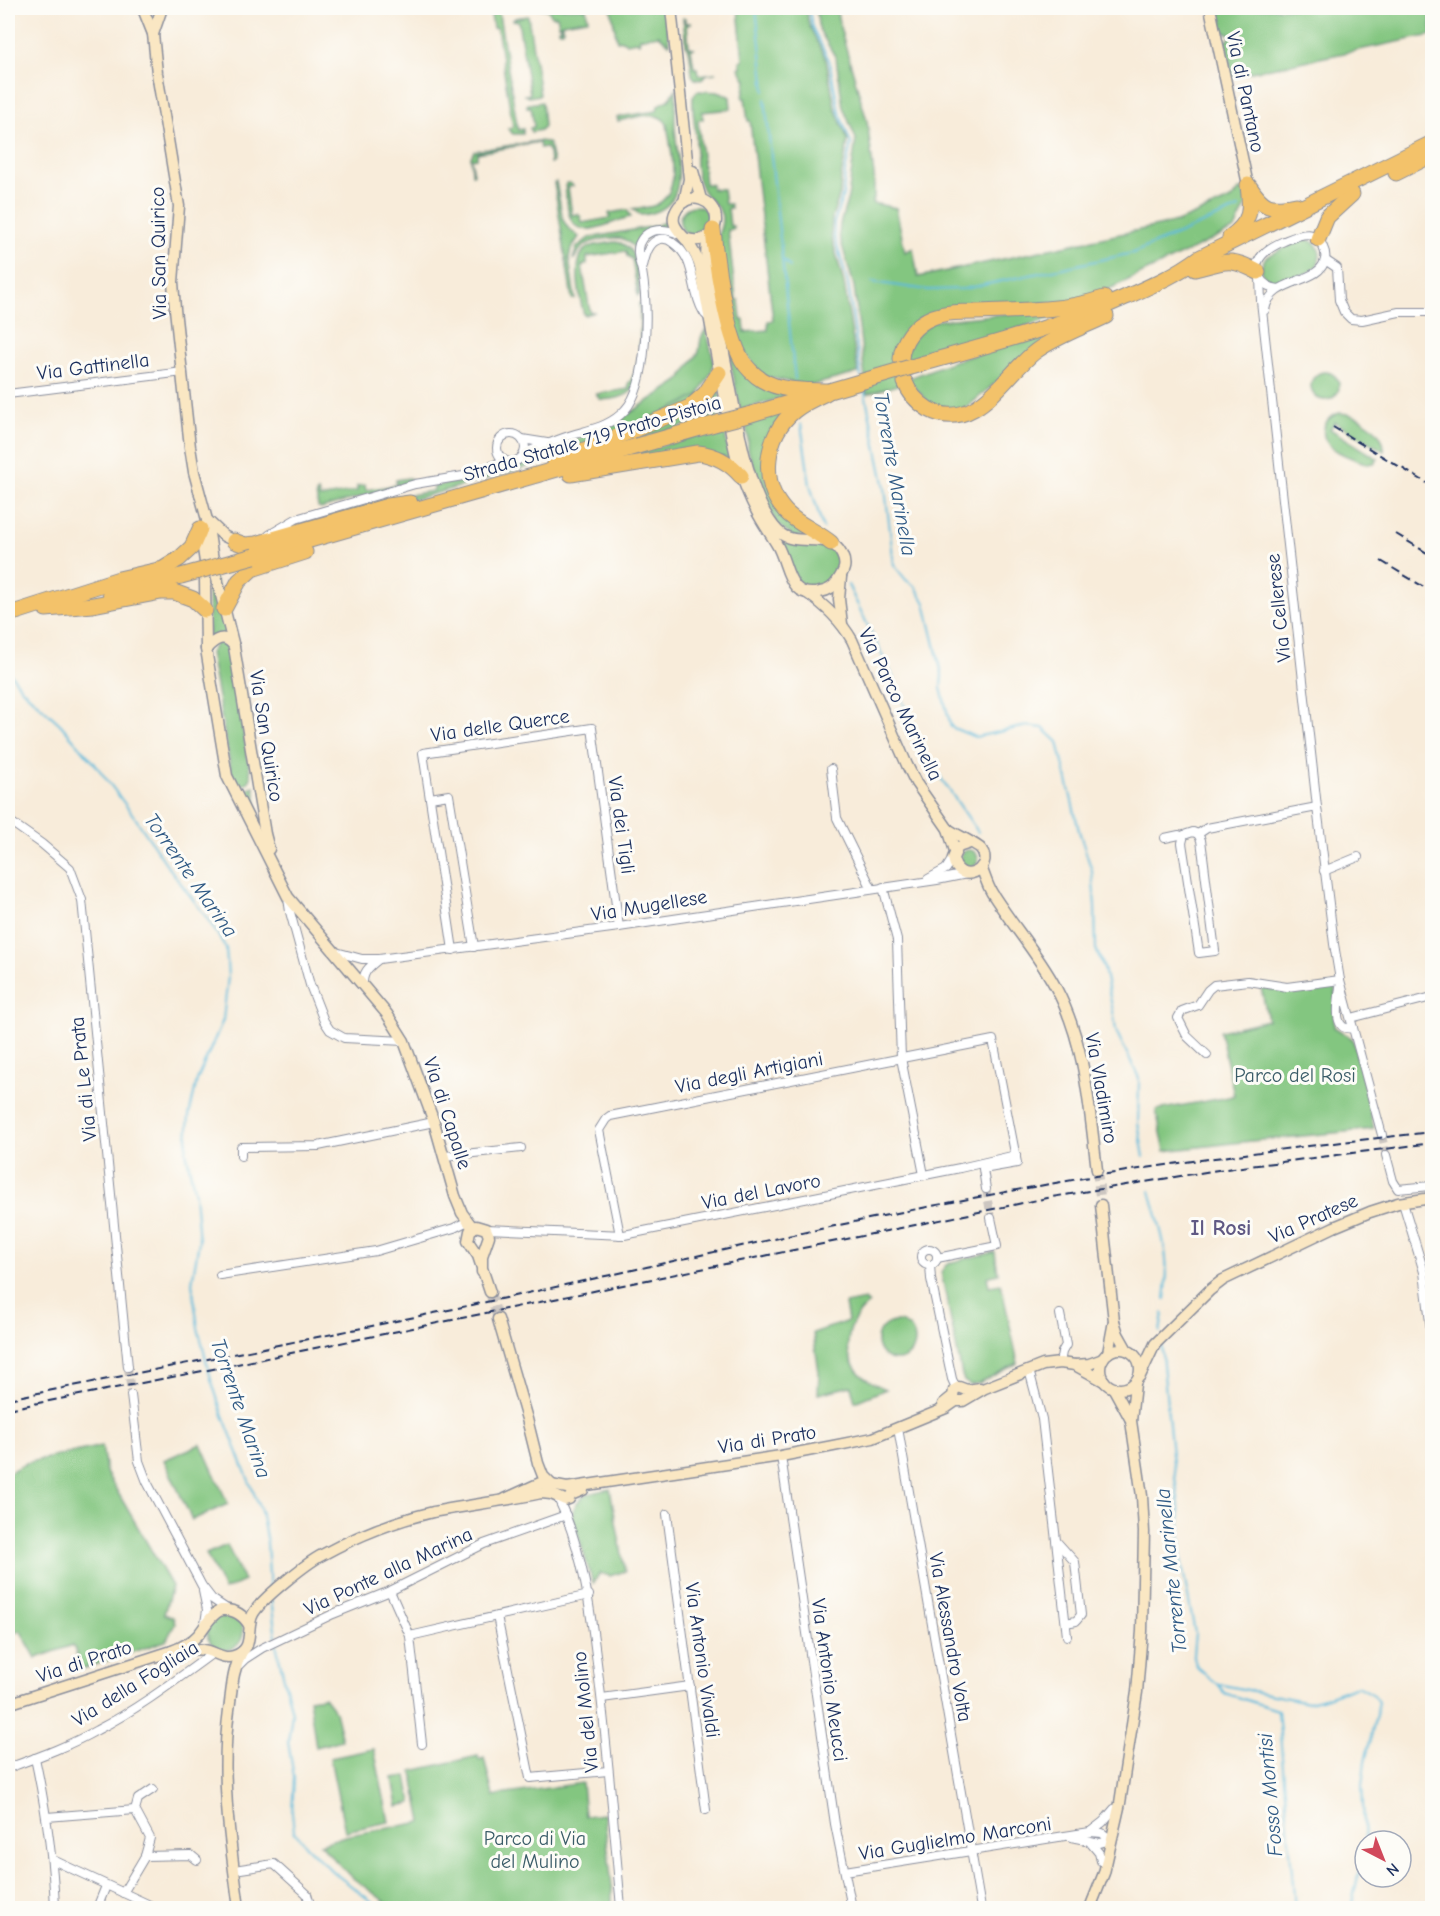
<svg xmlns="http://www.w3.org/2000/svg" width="1440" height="1916" font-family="'Comic Neue',sans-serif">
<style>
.green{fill:#83c680;stroke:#4f7a6f;stroke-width:1.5}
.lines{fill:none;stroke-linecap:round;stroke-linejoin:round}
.stream{stroke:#5dbadb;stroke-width:2}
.street-tunnel{stroke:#ccc6c1;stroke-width:8;stroke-dasharray:8 4;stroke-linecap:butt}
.secondary-tunnel{stroke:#ccc6c1;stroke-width:10;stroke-dasharray:10 5;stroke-linecap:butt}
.street-casing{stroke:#8a8e9c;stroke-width:10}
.secondary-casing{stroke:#8a8e9c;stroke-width:13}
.highway-casing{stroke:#8a8e9c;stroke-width:17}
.street{stroke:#fff;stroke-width:8}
.secondary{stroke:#fae7c3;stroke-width:10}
.highway{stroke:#f3c26a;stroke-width:15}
.rail{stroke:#1b2f5e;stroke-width:2;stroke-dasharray:9 4.5;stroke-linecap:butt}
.highway-bridge-casing{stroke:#8a8e9c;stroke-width:17;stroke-linecap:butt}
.highway-bridge{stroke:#f3c26a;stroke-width:15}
.labels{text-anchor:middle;stroke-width:6;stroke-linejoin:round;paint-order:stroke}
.street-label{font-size:20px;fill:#1b2f5e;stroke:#fdfcf7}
.park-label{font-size:20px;fill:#3a5c68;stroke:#fdfcf7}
.water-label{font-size:21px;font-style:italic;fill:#2f5984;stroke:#fdfcf7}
.quarter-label{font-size:22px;font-weight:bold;fill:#605984;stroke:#fdfcf7}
</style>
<rect width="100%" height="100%" fill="#fdfcf7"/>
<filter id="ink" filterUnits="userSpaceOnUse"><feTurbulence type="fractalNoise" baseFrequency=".0167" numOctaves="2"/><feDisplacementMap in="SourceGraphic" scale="12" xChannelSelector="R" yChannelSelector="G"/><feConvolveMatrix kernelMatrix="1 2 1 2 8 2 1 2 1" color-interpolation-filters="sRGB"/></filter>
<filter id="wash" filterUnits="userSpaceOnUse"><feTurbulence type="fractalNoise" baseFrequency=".008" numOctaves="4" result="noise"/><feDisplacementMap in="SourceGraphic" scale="24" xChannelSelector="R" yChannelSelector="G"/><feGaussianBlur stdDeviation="1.35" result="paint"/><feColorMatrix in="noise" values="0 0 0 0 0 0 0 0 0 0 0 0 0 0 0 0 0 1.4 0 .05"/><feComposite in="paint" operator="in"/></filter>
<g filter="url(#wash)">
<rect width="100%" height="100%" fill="#f8ecda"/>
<!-- green -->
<g class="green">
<path d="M490,8H498L518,130L523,129V134H513L508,129L513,127L497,28H493Z"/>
<path d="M538,8H586L588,19L563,23V31H559V29L561,28V24L559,25L557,16H552L547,9Z"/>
<path d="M611,8H667L669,44L659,35L640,38L639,43L636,41L627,43L622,40L617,41Z"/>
<path d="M738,8H806L809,25L826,59L835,108L848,140L841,177L840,194L832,217L831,235L844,283L858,373L809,386L763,376L740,347L718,235C731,205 709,207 701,186C694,171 696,156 696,139C695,125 692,111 693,97L697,91L721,92L730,97L731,109L702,112L703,119L698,120L705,184H711L712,189H723L725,204H730L731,208H728L730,226H733L734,229L728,230L736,300H739L741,320H744L745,332L768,330V321L773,320L750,121H748L745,98H743L746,80L739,68L741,67L740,61L743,60Z"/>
<path d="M816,8H836L840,27L867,121L874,175V198L872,203L896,208L905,252L913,248L918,277L1177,222L1227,201L1234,197L1240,189H1242L1247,204L1235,229L1105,291L1079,301L955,309L910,329L901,384L867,394L854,286L839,235L840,224L848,197L856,139L843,107L836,58L821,33L818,25Z"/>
<path d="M1218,8H1430L1432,35L1232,76L1225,41L1230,39L1229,33L1223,32Z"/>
<path d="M528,16L540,95L529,97L525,95L530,94L518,21L513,20L515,18Z"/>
<path d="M683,18H685V23H692L687,24L689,47L695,48L691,49L694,68H697L698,75L716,73L707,74L701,80L695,79L692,75L690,55L686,45Z"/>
<path d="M676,89C677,102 674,115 675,127C677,161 692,211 641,215L632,209C640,208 649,208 656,205C684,191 670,149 667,124C658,108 633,118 618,121L617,117L657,111L658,105L669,100Z"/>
<path d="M542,102L544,126L541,130L531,132L530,128L534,127L531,107H527V105L528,104Z"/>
<path d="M538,141L546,142L549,144L553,162L550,163L549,152L545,147L540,148L539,142L477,153V158L471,159L474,174H472L471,157L474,151Z"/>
<path d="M556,182L563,220L568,228L579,237L571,249L569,258L575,299H572L554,183Z"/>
<path d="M567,183H570L573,186L568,187L572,215L577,214L581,217L582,223L610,218L609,213L627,210L631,217C611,220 575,247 568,210C567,202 563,190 567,183Z"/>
<circle cx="695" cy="221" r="15"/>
<path d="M669,220L670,228L659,227L635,248C631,245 628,241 623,239C614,236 594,240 585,245C579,249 577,256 573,260L577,247L589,238L655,226Z"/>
<path d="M1302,239C1318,240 1324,252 1317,266C1307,275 1271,296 1263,275C1260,268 1262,263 1266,257Z"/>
<path d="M614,242C639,243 637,275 640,294L638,296L632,259L627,256L626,251L587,257V264L582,266L590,312H595L584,315C580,300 570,255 589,247C596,244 606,244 614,242Z"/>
<path d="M639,303H641L642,337L634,389C626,397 611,401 600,399L596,394L629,389L628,384C643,368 640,325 639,303Z"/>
<path d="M1087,306L960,348L905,360L911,340L933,321Z"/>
<path d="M724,328L734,352L788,396L740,410Z"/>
<path d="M706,329L714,361L712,371L695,401L524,468L416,499L288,527C298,522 307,520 318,519L392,496L394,498L432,491L434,490V486L477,478L500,465L511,467L519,466L530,455L538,451L552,449L607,428L622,419L627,413H630L679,381L699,352L701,338Z"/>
<path d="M1058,329L965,409L933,407L907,379L951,362Z"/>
<circle cx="1325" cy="386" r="14"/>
<path d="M718,386L724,415L573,457Z"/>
<path d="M786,409L765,478L811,535L794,537L777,524L761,493L748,450V437L745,421Z"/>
<path d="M1340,413C1359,414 1385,430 1384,451L1335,422L1330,429L1378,459L1374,463L1368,464C1352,458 1316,449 1325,425C1328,418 1332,415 1340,413Z"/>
<path d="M725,428L727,447L730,450L734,462L724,457L610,460Z"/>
<path d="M408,478L411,479L409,482L321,509L318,507L316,494L318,492L320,498L357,491V486L365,485L366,490L396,485V480Z"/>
<path d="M775,534C787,537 825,542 833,550C850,568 824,598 803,586C792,580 790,560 786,549C783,544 779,539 775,534Z"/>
<path d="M209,558L230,638L208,641Z"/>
<path d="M217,642L229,645L251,778C247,786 240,787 233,782L210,653Z"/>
<path d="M254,786L261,833L240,791H245Z"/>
<circle cx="969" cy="859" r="9"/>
<path d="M1333,986L1336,988L1334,1027L1353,1039L1374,1129L1242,1142L1165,1151L1156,1110L1229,1097L1234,1095L1220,1031L1268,1020L1261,988L1288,992Z"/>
<path d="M995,1252L998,1274L987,1277L989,1286L1001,1284L1018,1363L979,1383L970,1385L964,1381L962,1375L941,1272L946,1265L952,1262Z"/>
<path d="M865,1300L869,1304C845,1323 839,1357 865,1378C871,1382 879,1386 886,1389L855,1402L851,1386L818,1394L819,1372L813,1333L848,1321L845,1304Z"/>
<circle cx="896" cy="1341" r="19"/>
<path d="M201,1444L228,1504L192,1520L164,1460Z"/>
<path d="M102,1446L106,1472L172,1586L164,1614L173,1617L175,1624L166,1641L82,1669L73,1645L36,1658L20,1630L8,1637V1473L26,1463Z"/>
<path d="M610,1489L625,1571L610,1576L600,1573L593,1583L572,1516C575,1495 591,1492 610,1489Z"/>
<path d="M227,1545L244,1581L224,1590L206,1554Z"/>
<circle cx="225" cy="1632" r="18"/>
<path d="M324,1697L335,1711L342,1740L316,1747L309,1699Z"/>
<path d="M374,1749L389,1822L345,1831L330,1758Z"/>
<path d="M478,1756L479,1760L484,1758L493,1796L582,1783L585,1816L604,1814L612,1886V1908H394L350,1876L320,1844L345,1836L422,1822L412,1771Z"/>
<path d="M407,1776L412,1803L398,1806L393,1778Z"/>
</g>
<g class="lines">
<!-- stream -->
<g class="stream">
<path d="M756,8L765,91"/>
<path d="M809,8L812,27L829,60L839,112L851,143L845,172L843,194L834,223V235L848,283L861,377"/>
<path d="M765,99L795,379"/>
<path d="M783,260L790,267"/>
<path d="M872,282L928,290L964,289L1133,253L1239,208"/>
<path d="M864,388L885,488L894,565L906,580L916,587L925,603L942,674L941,688L951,727L975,737L1027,726L1043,728L1058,742L1079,831L1092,871L1095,906L1096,949L1104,968L1114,1016L1116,1031L1139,1078L1138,1123L1144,1157"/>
<path d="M801,424L810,485L823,528"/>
<path d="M848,585L892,675L923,752L978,832"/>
<path d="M8,670L22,689L60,724L95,764L136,819L167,865L207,918L226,948L228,977L223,1020L197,1080L189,1116L186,1151L195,1194L199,1241L192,1283L198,1328L211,1379L222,1413L261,1511L267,1543L270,1590"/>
<path d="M1150,1191C1161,1231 1171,1256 1165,1299"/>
<path d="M1160,1332L1163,1313"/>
<path d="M1161,1344L1172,1455L1179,1507L1181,1560L1195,1633L1193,1655L1197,1667L1209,1678L1218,1684L1308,1702C1326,1699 1341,1691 1358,1686L1374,1695L1379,1702L1365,1762L1362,1786L1365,1841"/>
<path d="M271,1599L276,1638"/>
<path d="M276,1644L292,1713L288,1742L294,1777L292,1813L294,1831L306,1846L333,1872L380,1908"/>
<path d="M1218,1684L1224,1693L1278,1710L1295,1908"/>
<path d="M1351,1908L1365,1843"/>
</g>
</g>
</g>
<g filter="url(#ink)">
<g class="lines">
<!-- street-tunnel -->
<g class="street-tunnel">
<path d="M1382,1135L1386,1155"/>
<path d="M986,1189L991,1218"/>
<path d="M128,1367L131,1395"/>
</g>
<!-- secondary-tunnel -->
<g class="secondary-tunnel">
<path d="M1097,1170L1101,1205"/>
<path d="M490,1292L498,1319"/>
</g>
<defs>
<g id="street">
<path d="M1325,260L1337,268L1339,300L1344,312L1351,319L1362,320L1399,312H1432"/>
<path d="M642,270C645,259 647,242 660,239C665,238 670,240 673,243C697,259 690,289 703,311C704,314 707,316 709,318"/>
<path d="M1260,278L1261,301L1317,807L1334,944L1340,980L1382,1135"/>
<path d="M1265,310C1270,277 1319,285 1325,260C1326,255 1325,251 1323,247C1315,227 1299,235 1284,241C1270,247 1249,259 1260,278C1264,285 1270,288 1279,289"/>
<path d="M8,394L183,372"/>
<circle cx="511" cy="448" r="14"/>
<path d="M522,439L547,443"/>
<path d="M525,453C540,447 556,440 572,435C592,429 611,426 625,410C649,384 648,305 642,271C640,262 636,254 639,244C646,227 664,228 679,234"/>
<path d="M269,535L296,519L415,484L475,474L498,463L507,462"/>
<path d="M831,769L837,818L872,889"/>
<path d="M430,798L449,795L474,947"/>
<path d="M8,820L42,844L70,868L82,900L128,1367"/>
<path d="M1193,832L1198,834L1201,840L1215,951L1199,953L1182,843L1184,835Z"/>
<path d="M1198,834L1207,828L1317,807"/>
<path d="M1165,838L1179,835L1183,837"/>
<path d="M1324,871L1358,857"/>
<path d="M928,879L946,869L953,858"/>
<path d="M883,887L897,940L901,1058L924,1175"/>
<path d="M288,898L290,912L310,985L324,1021L330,1030L344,1038L404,1041"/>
<path d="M453,950L423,753L592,728L619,927"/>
<path d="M336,952L362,959H379L619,927L937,880L967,874"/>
<path d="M363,986C362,972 369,967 379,959"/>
<path d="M1340,987C1339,1001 1331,1032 1353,1028"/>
<path d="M1351,1018L1432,997"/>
<path d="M1207,1055L1187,1036L1178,1018L1182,1011L1198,1005L1208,990L1214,985L1248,981L1287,987L1340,980"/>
<path d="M1386,1155L1393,1181L1398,1189L1431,1186L1432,1192"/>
<path d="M241,1156V1147L318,1146L434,1122"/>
<path d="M445,1156L521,1148"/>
<path d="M1403,1203L1424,1272L1432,1340"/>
<path d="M486,1229L624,1235L960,1168L1016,1155"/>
<path d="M620,1235L599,1130L606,1119L610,1116L993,1040L1017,1163L983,1169L986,1189"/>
<circle cx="929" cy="1257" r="8"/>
<path d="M937,1258L997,1246L991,1218"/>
<path d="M930,1265L931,1279L952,1379L956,1388"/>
<path d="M220,1275L376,1251L454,1228L468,1221"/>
<path d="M1060,1314L1066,1345L1062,1352L1060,1363"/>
<path d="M1029,1370L1042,1419L1067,1636"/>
<path d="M131,1395L139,1461L147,1482L202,1586L212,1599L227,1609"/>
<path d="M898,1428L981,1908"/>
<path d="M781,1456L835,1824L852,1908"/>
<path d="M558,1498C584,1552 591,1613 598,1671C608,1750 614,1829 621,1908"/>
<path d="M667,1514L706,1810"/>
<path d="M1057,1542L1075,1562L1081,1615L1076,1621L1066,1623"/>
<path d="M203,1591L207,1610L205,1623"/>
<path d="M390,1591L410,1636L422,1744"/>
<path d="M497,1616L530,1778L608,1771"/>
<path d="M410,1636L589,1595"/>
<path d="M239,1665L245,1659L262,1648L333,1614L390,1591L484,1544L566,1515"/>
<path d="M602,1698L690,1686"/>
<path d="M35,1758C46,1809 53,1857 55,1908"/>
<path d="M8,1768C38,1757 69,1746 97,1730C138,1709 176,1680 213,1653"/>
<path d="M135,1810L138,1799L153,1789"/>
<path d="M47,1817L135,1810L150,1838L145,1856L191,1855L197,1860"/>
<path d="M1090,1832L1103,1822L1114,1809"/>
<path d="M1089,1841L1099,1853L1101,1861"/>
<path d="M53,1860L156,1908"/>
<path d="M234,1870L274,1864L307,1894L311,1908"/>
<path d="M845,1871L1090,1832L1102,1833L1111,1840L1100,1843L1071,1837"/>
<path d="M123,1893L145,1856"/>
<path d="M97,1908L106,1886"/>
</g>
<g id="secondary">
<path d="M671,8L689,179L684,202"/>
<path d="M1210,8L1248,185"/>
<path d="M143,9L153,34L157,73L179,206L173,282L175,309L190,447L194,472L207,520L213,560"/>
<path d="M153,34L162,8"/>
<path d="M693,171L701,199"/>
<path d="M707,237L706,259L735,411"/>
<path d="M685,238C699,244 715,237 716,221C717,199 688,190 677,209C668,223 679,231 687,241C692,248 697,257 700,266L727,414"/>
<path d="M730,427C735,456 742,484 756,510C762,522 770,533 777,545C789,565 787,600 820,592C828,591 834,587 838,580C844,571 847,565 842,555C829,528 796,550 778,531C757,510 743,454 738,425"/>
<path d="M207,520L224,536L234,541"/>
<path d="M200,529L205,562"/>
<path d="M216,575L234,647L265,834L269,849"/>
<path d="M841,577L839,599L842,624"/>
<path d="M205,579L206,649L227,776L288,897L387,1014L404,1041L434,1122L455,1196L462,1213L473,1228"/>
<path d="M807,593C826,606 841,621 852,640L907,765L916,783L948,829L955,851"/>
<path d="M206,649C215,639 224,633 234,646"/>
<path d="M948,829C955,834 978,845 981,849C996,869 958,888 953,858L958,847L970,843"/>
<path d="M981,867C985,876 987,885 992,893C1012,925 1038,954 1056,988C1086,1044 1089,1108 1097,1170"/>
<path d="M1101,1205L1114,1321L1118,1334L1127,1350"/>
<path d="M482,1272V1256L489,1236L486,1229L476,1226L470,1231L468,1241L478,1256L490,1292"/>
<path d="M498,1319L527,1419L538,1463L543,1476L551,1484"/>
<circle cx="1120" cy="1369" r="20"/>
<path d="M1108,1353L1114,1321"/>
<path d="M1075,1365L1104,1381"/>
<path d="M1140,1376L1155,1344L1210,1290L1223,1280L1334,1227L1370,1212L1398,1203L1432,1198"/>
<path d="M1114,1389L1131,1420"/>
<path d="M943,1404L953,1396L954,1390L959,1387L967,1390L980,1388"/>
<path d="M505,1499L540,1483L567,1488L781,1456L833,1446L873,1438L946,1408L956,1401H963L985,1388L1043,1365L1060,1363L1075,1365L1089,1364L1103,1359"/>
<path d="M172,1651C183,1650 193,1648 204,1650C215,1651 222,1660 234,1656C256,1649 245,1628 253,1614C261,1599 307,1563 322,1555C357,1536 394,1521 433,1512C468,1505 505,1501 541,1493L551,1494L565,1500L569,1499L571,1495L583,1490"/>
<path d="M8,1704L172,1651C182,1647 191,1643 198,1635C206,1626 209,1616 221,1610C234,1609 243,1614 249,1625"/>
<path d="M239,1908C230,1842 220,1777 229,1710C232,1689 232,1671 242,1652"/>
<path d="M1090,1908L1104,1873L1120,1803L1137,1692L1142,1631L1144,1532L1142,1496L1131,1421L1135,1384"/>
</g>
<g id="highway">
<path d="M1396,173L1432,155"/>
<path d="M1249,186C1264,209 1270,210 1296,205"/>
<path d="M713,230C716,264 726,331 742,360C747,368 754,375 762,380C782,392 806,390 829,391"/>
<path d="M1230,237C1252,221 1251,210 1248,185"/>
<path d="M1318,239L1327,217L1352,194"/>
<path d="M1195,269C1225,262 1229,256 1258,272"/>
<path d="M901,359C902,340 915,324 933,317C946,312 961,312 975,312C998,311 1021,311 1045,309C1065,308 1085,304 1104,298"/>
<path d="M911,367C983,346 1057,328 1126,297C1153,285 1176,275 1199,258L1432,143"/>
<path d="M905,382C909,393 917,402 928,409C975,435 1005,374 1036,351C1057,336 1083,327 1106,316"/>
<path d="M826,393C815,398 804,403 794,411C765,435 759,483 785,511C798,525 817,531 831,543"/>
<path d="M748,415L806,398"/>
<path d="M555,462L690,407L705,394L719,373"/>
<path d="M571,474L698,453C716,455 729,462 741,476"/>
<path d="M234,541L245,545L256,544L388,506L410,503"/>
<path d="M254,556L721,422"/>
<path d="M110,592L181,576"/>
<path d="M46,609L93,605L161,592H174L193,599L205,610"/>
<path d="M224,609L239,581L252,569L305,552"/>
<path d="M16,612L119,579L163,569L179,559L192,547L200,529"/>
</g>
</defs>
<!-- street casing -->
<use href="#street" class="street-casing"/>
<!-- secondary casing -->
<use href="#secondary" class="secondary-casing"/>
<!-- highway casing -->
<use href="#highway" class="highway-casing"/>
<!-- street -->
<use href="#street" class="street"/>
<!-- secondary -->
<use href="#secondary" class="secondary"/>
<!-- highway -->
<use href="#highway" class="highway"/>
<!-- rail -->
<g class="rail">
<path d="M1333,427L1432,486"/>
<path d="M1396,534L1432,556"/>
<path d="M1381,561L1432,592"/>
<path d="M8,1399C167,1367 327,1336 486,1302C674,1262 861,1217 1050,1184C1176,1161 1304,1146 1432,1132"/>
<path d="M8,1409L213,1369L1052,1197L1218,1170L1432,1143"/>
</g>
<defs>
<g id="highway-bridge">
<path d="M829,391L911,367"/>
<path d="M721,422L748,415"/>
<path d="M181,576L254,556"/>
</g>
</defs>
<!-- highway-bridge casing -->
<use href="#highway-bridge" class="highway-bridge-casing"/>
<!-- highway-bridge -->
<use href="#highway-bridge" class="highway-bridge"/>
</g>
</g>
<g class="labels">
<!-- street labels -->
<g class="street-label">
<text transform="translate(1246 92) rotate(78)" y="7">Via di Pantano</text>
<text transform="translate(158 253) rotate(-91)" y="7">Via San Quirico</text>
<text transform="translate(93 366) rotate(-7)" y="7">Via Gattinella</text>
<text transform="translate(592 438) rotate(-16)" y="7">Strada Statale 719 Prato-Pistoia</text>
<text transform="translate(1278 608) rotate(-96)" y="7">Via Cellerese</text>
<text transform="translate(901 704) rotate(64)" y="7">Via Parco Marinella</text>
<text transform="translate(500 725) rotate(-8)" y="7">Via delle Querce</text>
<text transform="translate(267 736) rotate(81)" y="7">Via San Quirico</text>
<text transform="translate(622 825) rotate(82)" y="7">Via dei Tigli</text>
<text transform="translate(649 905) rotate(-9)" y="7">Via Mugellese</text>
<text transform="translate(749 1072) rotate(-11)" y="7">Via degli Artigiani</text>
<text transform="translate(83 1079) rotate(-96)" y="7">Via di Le Prata</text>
<text transform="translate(1102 1088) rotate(80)" y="7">Via Vladimiro</text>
<text transform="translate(448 1113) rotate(72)" y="7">Via di Capalle</text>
<text transform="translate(761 1191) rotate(-11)" y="7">Via del Lavoro</text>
<text transform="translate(1313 1218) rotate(-24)" y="7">Via Pratese</text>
<text transform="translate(767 1439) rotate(-9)" y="7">Via di Prato</text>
<text transform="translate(388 1571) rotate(-25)" y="7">Via Ponte alla Marina</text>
<text transform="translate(951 1637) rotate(80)" y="7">Via Alessandro Volta</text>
<text transform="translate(703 1660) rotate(82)" y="7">Via Antonio Vivaldi</text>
<text transform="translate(84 1661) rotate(-18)" y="7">Via di Prato</text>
<text transform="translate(830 1680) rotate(82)" y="7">Via Antonio Meucci</text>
<text transform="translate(135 1683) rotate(-32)" y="7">Via della Fogliaia</text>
<text transform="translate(585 1712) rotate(-96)" y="7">Via del Molino</text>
<text transform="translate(955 1838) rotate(-9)" y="7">Via Guglielmo Marconi</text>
</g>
<!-- park labels -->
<g class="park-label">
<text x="1295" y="1082">Parco del Rosi</text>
<text x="535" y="1845">Parco di Via<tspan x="535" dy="23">del Mulino</tspan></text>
</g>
<!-- water labels -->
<g class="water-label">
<text transform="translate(895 474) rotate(80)" y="7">Torrente Marinella</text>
<text transform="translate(191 875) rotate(55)" y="7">Torrente Marina</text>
<text transform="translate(241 1408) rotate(71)" y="7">Torrente Marina</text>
<text transform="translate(1171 1571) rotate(-96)" y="7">Torrente Marinella</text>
<text transform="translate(1270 1795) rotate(-95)" y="7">Fosso Montisi</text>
</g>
<!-- quarter labels -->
<g class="quarter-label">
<text x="1221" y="1235">Il Rosi</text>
</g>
</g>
<!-- margin -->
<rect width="1440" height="1916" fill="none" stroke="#fdfcf7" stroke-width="30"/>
<!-- north arrow -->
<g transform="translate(1383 1859) rotate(138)"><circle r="28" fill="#fdfcf7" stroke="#a3aaba" stroke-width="1.5"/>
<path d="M0-4.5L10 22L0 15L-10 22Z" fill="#d1495b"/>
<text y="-9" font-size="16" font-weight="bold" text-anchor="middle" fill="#1b2f5e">N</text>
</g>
</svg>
